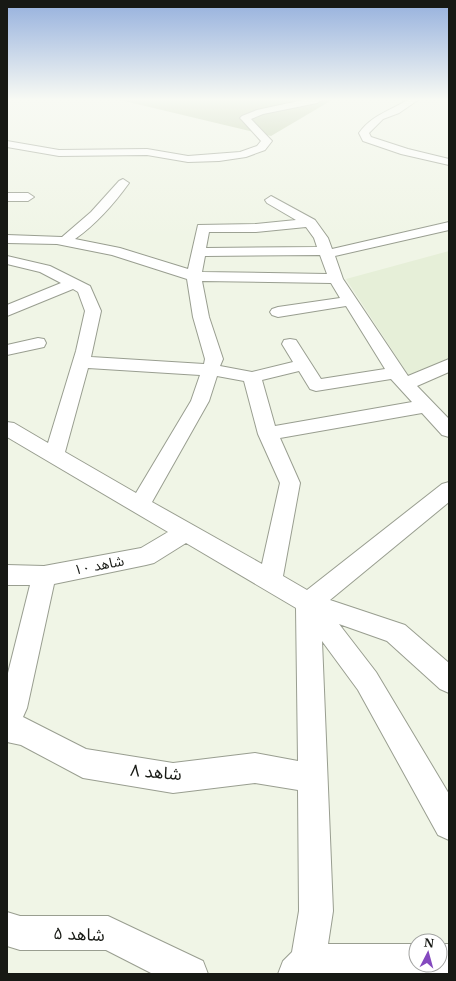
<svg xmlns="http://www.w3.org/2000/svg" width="456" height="981" font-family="'Libre Baskerville','Noto Sans Arabic',serif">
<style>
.built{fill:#e6efd8}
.forest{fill:#bdcba7}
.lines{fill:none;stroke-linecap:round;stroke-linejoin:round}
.street-casing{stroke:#999e90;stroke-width:2}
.street{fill:#fff;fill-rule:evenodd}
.labels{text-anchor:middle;stroke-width:4;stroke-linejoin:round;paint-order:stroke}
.street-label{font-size:14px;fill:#171914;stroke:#fff}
.near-street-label{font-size:17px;fill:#171914;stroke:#fff}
</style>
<rect width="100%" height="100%" fill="#f0f5e6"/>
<!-- built -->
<path class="built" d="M449,251V360L409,376L346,279Z"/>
<!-- forest -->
<path class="forest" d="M120,100H332L271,136Z"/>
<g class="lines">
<defs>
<g id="street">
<path d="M303,100H322L317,103L263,114L251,119L272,141L265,150L246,157L219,161L188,162L147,155L59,156L7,147V141L59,150L147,149L188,156L240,152L257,146L261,141L242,120L240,118L242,116L257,110Z"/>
<path d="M407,100H418L399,113L383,119L369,133L371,137L408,149L449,159V165L401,154L363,141L359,133C372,115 388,112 407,100Z"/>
<path d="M123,179L129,183C114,204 96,224 75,239L120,248L188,269L198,225L256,224L296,220L267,203L265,200L271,196L315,220L328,238L332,249L449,222V230L335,256L343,279L408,376L449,359V372L417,386L449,419V437L442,435L422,413L280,438L300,483L283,576L307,590L442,484L449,482V502L330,600L405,625L449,663V693L440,689L387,641L339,624L376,672L449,794V840L438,835L358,690L322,641L333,911L328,944H416V965H440V944H449V974H278L283,961L292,952L299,911L298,790L255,783L173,793L83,778L21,745L7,742V677L30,585H7V565L44,566L141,548L168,532L7,437V422L14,423L48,443L76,351L85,311L78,292L73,289L7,316V305L61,283L40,272L7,264V256L50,266L90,286L101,311L91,357L204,364L205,359L193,317L187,279L112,255L57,244L7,243V235L62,237L91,212L119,181ZM306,227L314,238L317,247L206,248L209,232H256ZM320,255L327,274L202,272L205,256ZM202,281L331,283L340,298L278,307L272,309L270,312L272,315L278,317L346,306L385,369L321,379L296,340L290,339L284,340L282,344L293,362L252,372L220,366L223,359L209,317ZM88,368L200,375L191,401L136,493L65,452ZM299,371L310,389L316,391L391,379L412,402L275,426L262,380ZM217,376L244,381L258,434L280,483L262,564L152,502L209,401ZM186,543L296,608L298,761L255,753L173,763L86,749L23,717L27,708L54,584L146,565L154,563Z"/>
<path d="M7,193H28L34,197L28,201H7Z"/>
<path d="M38,338L44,339L46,343L44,347L7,355V345Z"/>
<path d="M7,912L20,916H108L203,961L208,974H153L106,950H20L7,946Z"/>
</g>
</defs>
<!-- street casing -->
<use href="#street" class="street-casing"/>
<!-- street -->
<use href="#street" class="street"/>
</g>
<!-- sky -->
<linearGradient id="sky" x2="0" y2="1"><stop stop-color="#95b0dd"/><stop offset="0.42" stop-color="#f8faf4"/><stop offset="1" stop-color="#f8faf4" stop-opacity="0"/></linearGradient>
<rect width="456" height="237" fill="url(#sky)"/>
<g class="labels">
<!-- street labels -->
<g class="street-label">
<text transform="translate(99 565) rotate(-11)" y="5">شاهد ۱۰</text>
</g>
<!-- near-street labels -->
<g class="near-street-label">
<text transform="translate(156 772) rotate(5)" y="6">شاهد ۸</text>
<text transform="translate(79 934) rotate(2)" y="6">شاهد ۵</text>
</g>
</g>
<!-- border -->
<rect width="456" height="981" fill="none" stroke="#171914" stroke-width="16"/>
<!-- north arrow -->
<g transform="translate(428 953) rotate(6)"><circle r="19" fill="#ffffff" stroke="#a2a3a1"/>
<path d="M0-3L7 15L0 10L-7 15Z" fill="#8449bf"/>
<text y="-6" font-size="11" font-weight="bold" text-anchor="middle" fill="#171914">N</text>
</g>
</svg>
